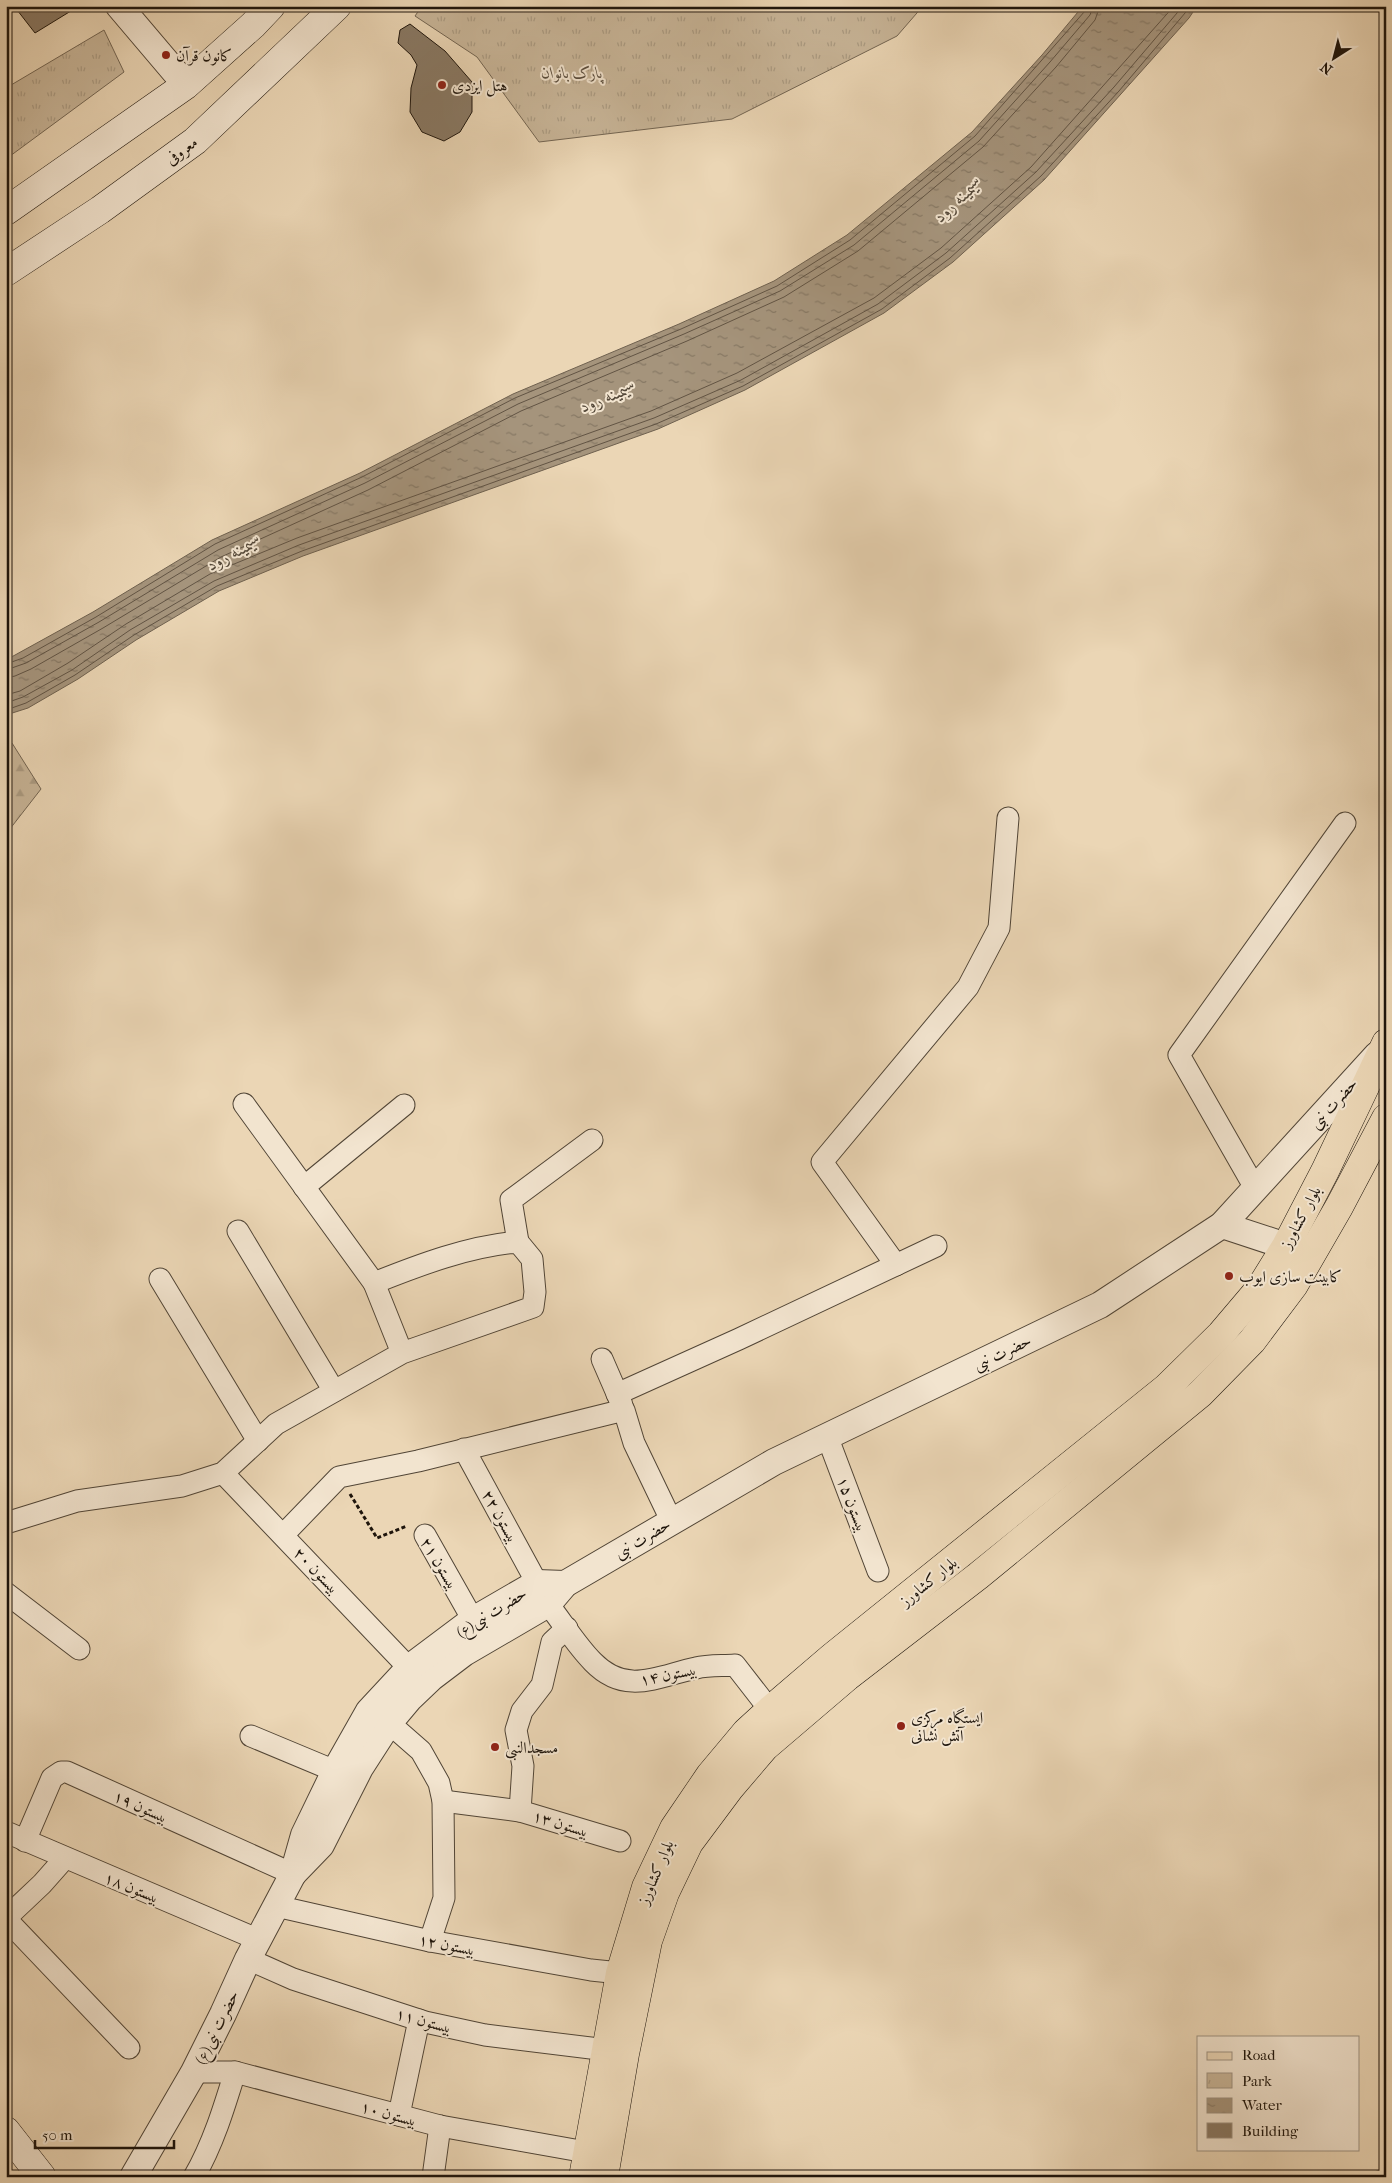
<svg xmlns="http://www.w3.org/2000/svg" width="1392" height="2183" font-family="'IM FELL French Canon',Amiri,serif">
<style>
.forest{fill:url(#forest-firs);stroke:#736552}
.park{fill:url(#park-tufts);stroke:#736552}
.water{fill:url(#water-ripples);stroke:#6f614f}
.lines{fill:none;stroke-linecap:round;stroke-linejoin:round}
.shore{stroke:#625444;stroke-width:1}
.building{fill:#897964;stroke:#1e150c}
.minor-casing{stroke:#514536;stroke-width:23}
.tertiary-casing{stroke:#514536;stroke-width:28}
.secondary-casing{stroke:#1e150c;stroke-width:29}
.primary-casing{stroke:#1e150c;stroke-width:29}
.path{stroke:#1e150c;stroke-width:3;stroke-dasharray:4 2.5;stroke-linecap:butt}
.minor{stroke:#f2e4cf;stroke-width:21}
.tertiary{stroke:#f2e4cf;stroke-width:26}
.secondary{stroke:#f2e4cf;stroke-width:28}
.primary{stroke:#ebd6b5;stroke-width:28}
.poi-dot{fill:#8f2418;stroke:#f2e4cf;stroke-width:2}
.labels{text-anchor:middle;stroke-width:4;stroke-linejoin:round;paint-order:stroke}
.poi-label{font-size:16px;fill:#1e150c;stroke:#f2e4cf;text-anchor:start}
.park-label{font-size:16px;font-style:italic;fill:#5a4d3d;stroke:#f2e4cf}
.street-label{font-size:16px;fill:#1e150c;stroke:#f2e4cf}
.water-label{font-size:18px;font-style:italic;fill:#544839;stroke:#f2e4cf}
</style>
<defs>
<pattern id="forest-firs" width="22" height="20" patternUnits="userSpaceOnUse" patternTransform="scale(1.25)"><rect width="22" height="20" fill="#c8b598"/><path d="M5 1l3.5 6h-7zM16 11l3.5 6h-7z" fill="#ab9b82"/></pattern>
<pattern id="park-tufts" width="24" height="20" patternUnits="userSpaceOnUse" patternTransform="scale(1.25)"><rect width="24" height="20" fill="#c8b598"/><path d="M3 7l-1-3M5 7V3M7 7l1-3M15 17l-1-3M17 17v-4M19 17l1-3" fill="none" stroke="#ab9b82"/></pattern>
<pattern id="water-ripples" width="26" height="14" patternUnits="userSpaceOnUse" patternTransform="scale(1.25)"><rect width="26" height="14" fill="#a5947c"/><path d="M2 4q2-2 4 0t4 0M15 11q2-2 4 0t4 0" fill="none" stroke="#867864"/></pattern>
</defs>
<rect width="100%" height="100%" fill="#ebd6b5"/>
<filter id="stains"><feTurbulence type="fractalNoise" baseFrequency=".004" numOctaves="4"/><feColorMatrix values="0 0 0 0 .2 0 0 0 0 .09 0 0 0 0 .02 0 0 0 .5 -.17"/></filter>
<radialGradient id="worn" r=".72"><stop offset=".6" stop-color="#630" stop-opacity="0"/><stop offset="1" stop-color="#630" stop-opacity=".3"/></radialGradient>
<!-- forest -->
<path class="forest" d="M12,743L41,789L6,834V745Z"/>
<!-- park -->
<g class="park">
<path d="M422,6H923L897,36L732,119L539,142L477,57L415,16Z"/>
<path d="M104,30L124,72L6,159V88Z"/>
</g>
<!-- water -->
<path class="water" d="M1083,6H1197L1189,18L1044,180L953,262L884,313L745,390L658,429L303,556L219,591L136,640L78,679L28,708L6,715V660L93,612L212,540L360,473L513,394L679,324L774,281L847,235L972,132L1042,55Z"/>
<g class="lines">
<!-- shore -->
<g class="shore">
<path d="M6,664L23,658L96,617L215,544L362,477L515,398L681,329L777,286L850,240L975,136L1085,11L1086,6"/>
<path d="M6,670L26,663L99,622L218,550L365,483L518,404L684,334L780,291L854,245L979,141L1050,62L1090,15L1093,6"/>
<path d="M6,678L15,676L31,669L103,628L221,557L368,490L521,411L687,341L784,297L858,251L983,147L1056,67L1095,20L1100,6"/>
<path d="M6,695L20,691L68,663L126,624L210,574L297,538L651,411L737,373L874,298L941,248L1031,167L1174,6"/>
<path d="M6,703L23,697L72,670L130,630L214,581L299,545L654,418L741,380L878,304L946,253L1036,172L1114,87L1183,6"/>
<path d="M6,710L26,703L75,675L134,635L217,586L302,551L656,424L743,386L882,309L950,258L1041,176L1119,91L1191,6"/>
</g>
</g>
<!-- building -->
<g class="building">
<path d="M14,6H79L35,33Z"/>
<path d="M410,24L445,51L472,82V112L460,132L444,141L422,132L410,112L411,88L417,65L411,55L398,43L400,30Z"/>
</g>
<g class="lines">
<defs>
<g id="minor">
<path d="M244,1104L374,1283"/>
<path d="M304,1187L404,1105"/>
<path d="M1255,1188L1179,1055L1345,823"/>
<path d="M238,1231L334,1391"/>
<path d="M518,1242L511,1200L592,1140"/>
<path d="M896,1265L822,1162L968,987L999,928L1008,818"/>
<path d="M160,1279L258,1441"/>
<path d="M602,1359L622,1405"/>
<path d="M617,1394L739,1339L936,1246"/>
<path d="M827,1436L878,1571"/>
<path d="M464,1449L537,1583"/>
<path d="M223,1473L409,1668"/>
<path d="M6,1523L77,1501L182,1486L223,1473L276,1424L402,1353L533,1307L535,1292L532,1259L518,1242C469,1246 419,1265 374,1283L402,1353"/>
<path d="M283,1535L339,1477L418,1461L624,1410L634,1443L671,1520"/>
<path d="M425,1535L473,1620"/>
<path d="M6,1593L79,1649"/>
<path d="M548,1604C563,1623 576,1645 593,1662C626,1696 658,1676 696,1668C708,1665 722,1666 735,1665L770,1710"/>
<path d="M567,1628L552,1642L542,1685L522,1711L516,1730L523,1766L520,1811L620,1841"/>
<path d="M389,1723L421,1751L439,1783L443,1801L444,1898L430,1941"/>
<path d="M251,1736L335,1771"/>
<path d="M443,1801L520,1811"/>
<path d="M6,1832L259,1940"/>
<path d="M25,1841L52,1778L61,1772H67L293,1874"/>
<path d="M276,1906L430,1941L591,1970L620,1973"/>
<path d="M6,1918L42,1884L65,1858"/>
<path d="M6,1919L129,2048"/>
<path d="M248,1959L293,1979L425,2022L485,2035L607,2050"/>
<path d="M194,2072H235L440,2126L586,2152"/>
<path d="M399,2115L419,2020"/>
<path d="M194,2177C213,2144 224,2108 235,2072"/>
<path d="M433,2177L440,2126"/>
</g>
<g id="tertiary">
<path d="M119,6L186,85"/>
<path d="M1222,1225L1286,1246"/>
<path d="M293,1874L321,1845L360,1768L389,1723L410,1698L431,1678L464,1653L548,1604L565,1584L774,1462L1100,1305L1222,1225L1377,1055"/>
<path d="M133,2177L194,2072L223,2014L248,1959L293,1874L304,1835L335,1771L369,1711L409,1668L473,1620L537,1583L565,1584"/>
</g>
<g id="secondary">
<path d="M6,211L186,85L253,25L271,6"/>
<path d="M6,272L100,210L195,141L337,6"/>
<path d="M6,2131L42,2177"/>
</g>
<g id="primary">
<path d="M583,2177L620,1973L646,1887L674,1828L710,1775L746,1732L770,1710L832,1657L1166,1388L1221,1334L1260,1288L1286,1246L1325,1171L1386,1043"/>
<path d="M604,2177L625,2054L648,1941L665,1893L689,1843L730,1788L765,1747L847,1677L978,1576L1200,1394L1252,1341L1294,1285L1339,1207L1386,1118"/>
</g>
</defs>
<!-- minor casing -->
<use href="#minor" class="minor-casing"/>
<!-- tertiary casing -->
<use href="#tertiary" class="tertiary-casing"/>
<!-- secondary casing -->
<use href="#secondary" class="secondary-casing"/>
<!-- primary casing -->
<use href="#primary" class="primary-casing"/>
<!-- path -->
<g class="path">
<path d="M350,1494L377,1538L407,1526"/>
<path d="M1357,2177L1386,2170"/>
</g>
<!-- minor -->
<use href="#minor" class="minor"/>
<!-- tertiary -->
<use href="#tertiary" class="tertiary"/>
<!-- secondary -->
<use href="#secondary" class="secondary"/>
<!-- primary -->
<use href="#primary" class="primary"/>
</g>
<!-- markers -->
<g class="poi-dot">
<circle cx="166" cy="55" r="5"/>
<circle cx="442" cy="85" r="5"/>
<circle cx="1229" cy="1276" r="5"/>
<circle cx="901" cy="1726" r="5"/>
<circle cx="495" cy="1747" r="5"/>
</g>
<g class="labels">
<!-- poi labels -->
<g class="poi-label">
<text x="176" y="61">کانون قرآن</text>
<text x="452" y="91">هتل ایزدی</text>
<text x="1239" y="1282">کابینت سازی ایوب</text>
<text x="911" y="1723">ایستگاه مرکزی<tspan x="911" dy="18">آتش نشانی</tspan></text>
<text x="505" y="1753">مسجدالنبی</text>
</g>
<!-- park labels -->
<g class="park-label">
<text x="572" y="78">پارک بانوان</text>
</g>
<!-- street labels -->
<g class="street-label">
<text transform="translate(181 150) rotate(-37)" y="6">معروفی</text>
<text transform="translate(1333 1103) rotate(-48)" y="6">حضرت نبی</text>
<text transform="translate(1300 1217) rotate(-62)" y="6">بلوار کشاورز</text>
<text transform="translate(1002 1352) rotate(-26)" y="6">حضرت نبی</text>
<text transform="translate(853 1504) rotate(69)" y="6">بیستون ۱۵</text>
<text transform="translate(501 1516) rotate(61)" y="6">بیستون ۲۲</text>
<text transform="translate(642 1538) rotate(-31)" y="6">حضرت نبی</text>
<text transform="translate(440 1563) rotate(59)" y="6">بیستون ۲۱</text>
<text transform="translate(317 1570) rotate(46)" y="6">بیستون ۲۰</text>
<text transform="translate(928 1581) rotate(-39)" y="6">بلوار کشاورز</text>
<text transform="translate(491 1612) rotate(-32)" y="6">حضرت نبی(ع)</text>
<text transform="translate(668 1674) rotate(-11)" y="6">بیستون ۱۴</text>
<text transform="translate(141 1806) rotate(24)" y="6">بیستون ۱۹</text>
<text transform="translate(561 1823) rotate(17)" y="6">بیستون ۱۳</text>
<text transform="translate(655 1872) rotate(-67)" y="6">بلوار کشاورز</text>
<text transform="translate(132 1887) rotate(22)" y="6">بیستون ۱۸</text>
<text transform="translate(447 1944) rotate(11)" y="6">بیستون ۱۲</text>
<text transform="translate(424 2020) rotate(15)" y="6">بیستون ۱۱</text>
<text transform="translate(216 2027) rotate(-64)" y="6">حضرت نبی(ع)</text>
<text transform="translate(389 2113) rotate(15)" y="6">بیستون ۱۰</text>
</g>
<!-- water labels -->
<g class="water-label">
<text transform="translate(958 199) rotate(-43)" y="6">سیمینه رود</text>
<text transform="translate(608 396) rotate(-22)" y="6">سیمینه رود</text>
<text transform="translate(234 552) rotate(-28)" y="6">سیمینه رود</text>
</g>
</g>
<!-- margin -->
<rect width="1392" height="2183" fill="none" stroke="#ebd6b5" stroke-width="25"/>
<rect x="8" y="8" width="1377" height="2168" fill="none" stroke="#1e150c" stroke-width="2.5"/>
<rect x="12" y="12" width="1367" height="2158" fill="none" stroke="#1e150c"/>
<!-- legend -->
<rect x="1197" y="2036" width="162" height="115" fill="#f2e4cf" stroke="#9d9181"/>
<rect x="1207" y="2052" width="25" height="8" fill="#ebd6b5" stroke="#9d9181"/>
<text x="1242" y="2060" font-size="15" fill="#1e150c">Road</text>
<rect x="1207" y="2073" width="25" height="15" fill="url(#park-tufts)" stroke="#9d9181"/>
<text x="1242" y="2086" font-size="15" fill="#1e150c">Park</text>
<rect x="1207" y="2098" width="25" height="15" fill="url(#water-ripples)" stroke="#9d9181"/>
<text x="1242" y="2110" font-size="15" fill="#1e150c">Water</text>
<rect x="1207" y="2123" width="25" height="15" fill="#897964" stroke="#9d9181"/>
<text x="1242" y="2136" font-size="15" fill="#1e150c">Building</text>
<!-- north arrow -->
<g transform="translate(1334 58) rotate(216)" stroke="#f2e4cf" stroke-width="4" paint-order="stroke">
<path d="M0-4L9 19L0 12L-9 19Z" fill="#1e150c"/>
<text y="-8" font-size="14" font-weight="bold" text-anchor="middle" fill="#1e150c">N</text>
</g>
<!-- scale -->
<path d="M35 2140v8h139v-8" fill="none" stroke="#1e150c" stroke-width="2.5"/>
<text x="42" y="2140" font-size="15" fill="#1e150c" stroke="#f2e4cf" stroke-width="4" paint-order="stroke">50 m</text>
<rect width="100%" height="100%" filter="url(#stains)"/>
<rect width="100%" height="100%" fill="url(#worn)"/>
</svg>
